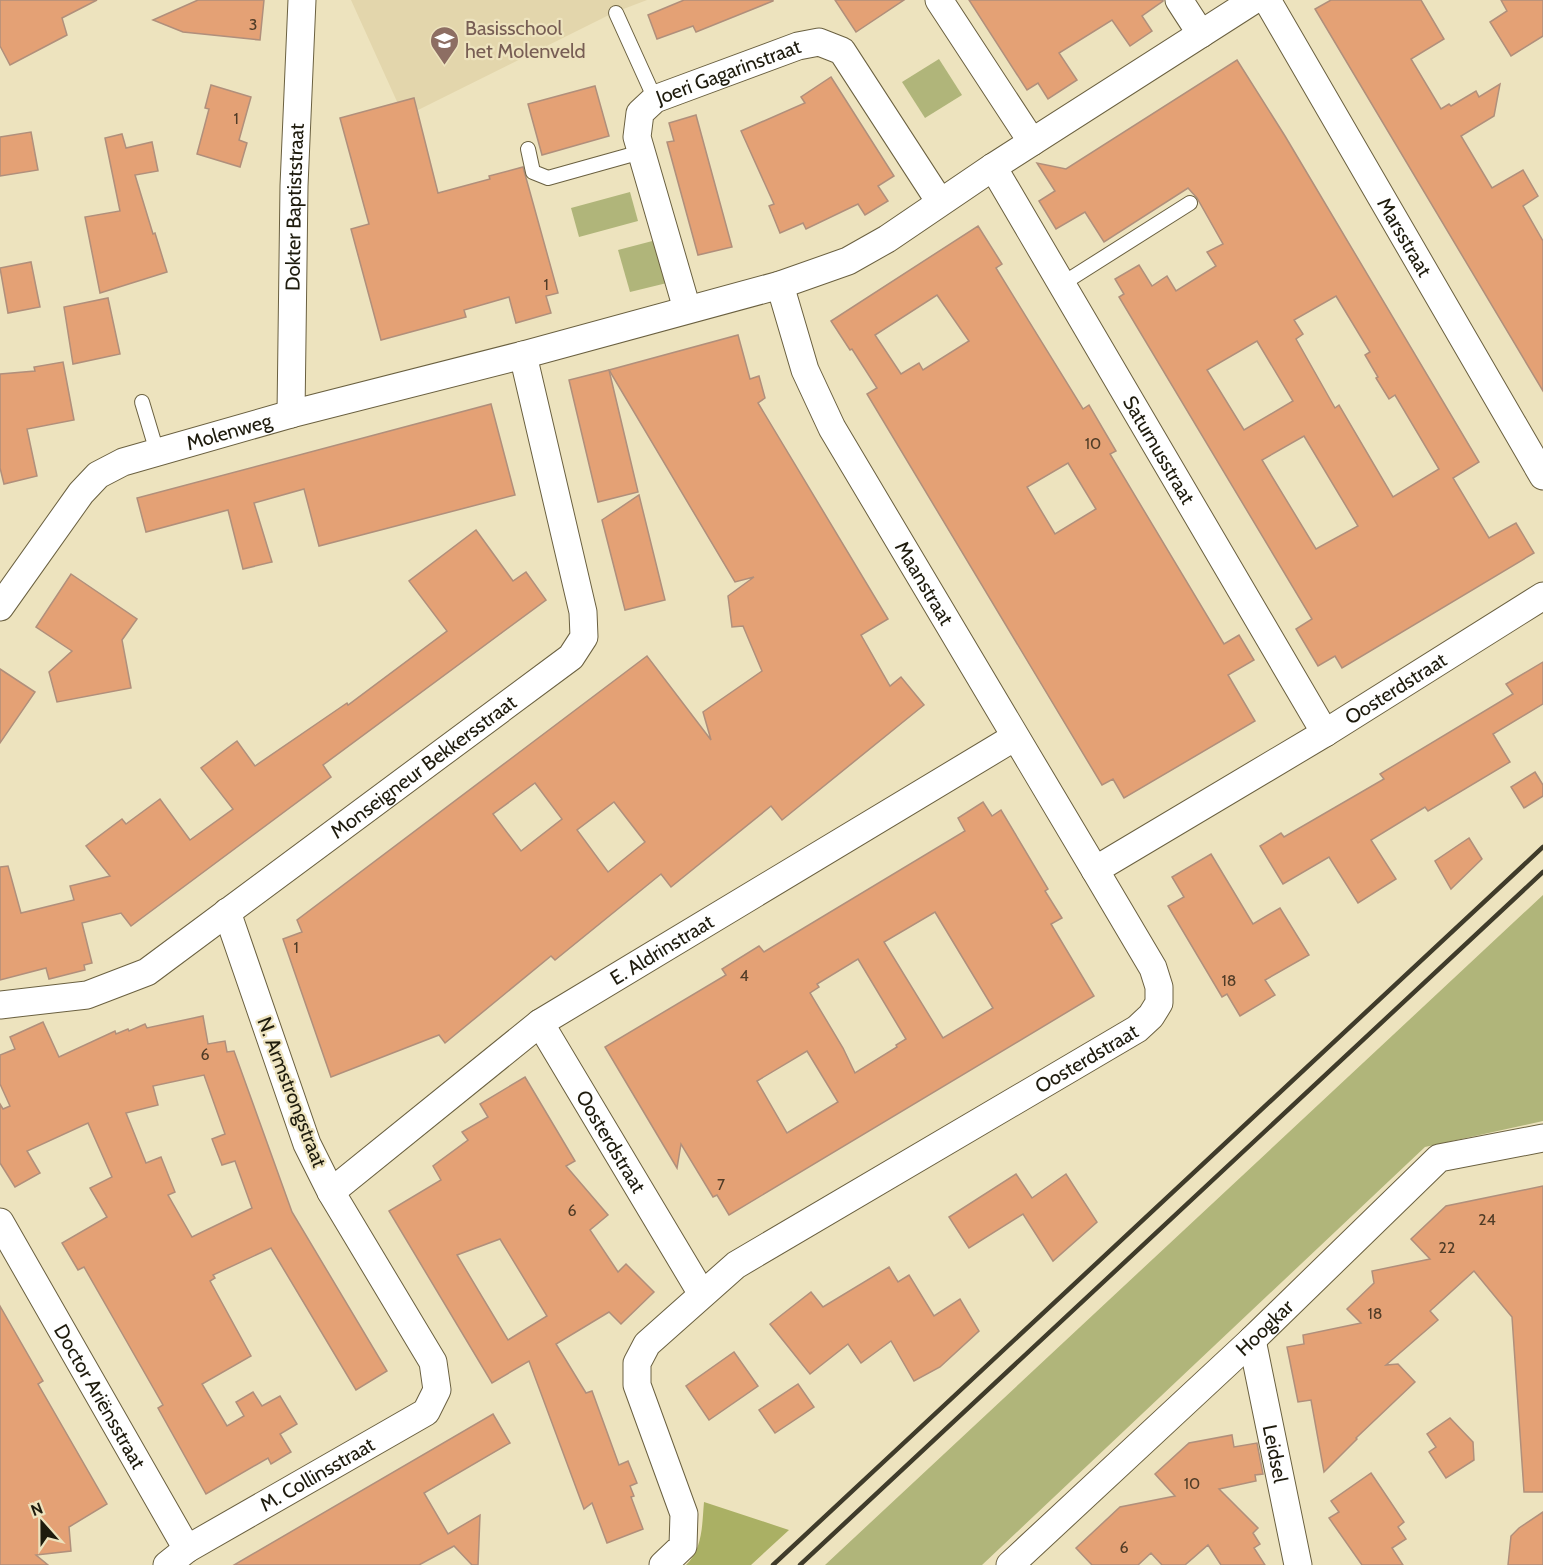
<svg xmlns="http://www.w3.org/2000/svg" width="1543" height="1565" font-family="Cabin,sans-serif">
<style>
.built{fill:#e3d6ac}
.green{fill:#b0b57a}
.forest{fill:#aab064}
.building{fill:#e4a175;stroke:#b08f7b;stroke-width:1.5;fill-rule:evenodd}
.lines{fill:none;stroke-linecap:round;stroke-linejoin:round}
.service-casing{stroke:#6a6040;stroke-width:16}
.minor-casing{stroke:#6a6040;stroke-width:29}
.service{stroke:#fff;stroke-width:14}
.minor{stroke:#fff;stroke-width:27}
.rail{stroke:#3f3b2a;stroke-width:4.5}
.labels{text-anchor:middle;stroke-width:4.5;stroke-linejoin:round;paint-order:stroke}
.number-label{font-size:16px;fill:#503c27}
.education-label{font-size:20px;fill:#785e54;stroke:#ede3be;text-anchor:start}
.street-label{font-size:20px;fill:#1e1b0d;stroke:#ede3be}
</style>
<rect width="100%" height="100%" fill="#ede3be"/>
<!-- built -->
<path class="built" d="M351,0H647L613,13L404,117Z"/>
<!-- green -->
<g class="green">
<path d="M939,59L962,95L925,118L902,82Z"/>
<path d="M630,192L638,221L579,237L571,208Z"/>
<path d="M660,239L671,282L630,292L618,250Z"/>
<path d="M1543,895V1121L1425,1147L982,1565H825Z"/>
</g>
<!-- forest -->
<path class="forest" d="M704,1502L789,1530L751,1565H686C703,1549 702,1524 704,1502Z"/>
<!-- building -->
<g class="building">
<path d="M0,0H97L62,18L67,35L10,65L0,46Z"/>
<path d="M198,0H264L260,40L183,32L153,20Z"/>
<path d="M684,0H773V1L696,32L693,26L657,39L648,15Z"/>
<path d="M835,0H904L856,32Z"/>
<path d="M969,0H1163V1L1142,16L1152,31L1130,46L1112,20L1059,53L1077,80L1048,99L1038,83L1027,90Z"/>
<path d="M1331,0H1421L1444,39L1411,59L1441,109L1449,104L1451,106L1476,91L1479,97L1500,84L1494,116L1461,136L1492,188L1523,170L1538,196L1523,206L1543,241V391L1315,9Z"/>
<path d="M1501,0H1543V36L1511,56L1490,22L1507,11Z"/>
<path d="M1237,60L1285,136L1479,462L1453,478L1489,538L1516,523L1534,553L1342,668L1335,656L1318,666L1296,629L1312,619L1119,297L1124,294L1115,279L1139,265L1152,286L1167,276L1176,291L1216,266L1207,252L1223,244L1197,198L1188,188L1104,242L1085,212L1056,229L1039,201L1055,191L1037,163L1066,169ZM1336,296L1370,352L1365,355L1378,377L1376,378L1389,399L1395,395L1439,469L1393,497L1339,405L1335,408L1296,339L1303,334L1294,320ZM1257,341L1293,401L1244,430L1207,370ZM1304,436L1358,526L1316,549L1262,460Z"/>
<path d="M831,77L894,176L878,186L888,201L865,215L858,204L806,229L803,223L780,233L769,206L774,204L741,131L805,103L801,97Z"/>
<path d="M211,85L251,97L239,140L247,143L240,167L197,154L209,109L205,108Z"/>
<path d="M595,86L609,136L542,155L528,104Z"/>
<path d="M414,98L438,193L490,179L489,176L523,167L558,293L546,296L551,313L516,323L509,297L464,310L466,317L381,340L351,229L369,224L340,118Z"/>
<path d="M696,115L732,247L698,255L667,142L674,141L669,123Z"/>
<path d="M31,132L38,170L0,176V137Z"/>
<path d="M122,134L126,148L152,142L158,171L135,175L153,234L155,233L167,272L100,293L85,217L120,211L105,138Z"/>
<path d="M978,226L1002,264L996,268L1083,409L1089,405L1116,451L1110,454L1224,644L1239,635L1254,660L1228,675L1255,721L1124,798L1113,779L1102,785L867,394L877,388L852,349L850,350L831,321ZM937,295L969,341L923,370L919,363L901,374L875,335ZM1068,463L1096,509L1055,534L1027,487Z"/>
<path d="M31,262L40,307L8,313L0,268Z"/>
<path d="M108,298L120,354L73,364L64,307Z"/>
<path d="M738,335L750,379L759,376L765,398L758,403L888,619L861,635L890,686L901,677L924,705L782,820L771,806L671,887L661,874L555,960L551,956L445,1043L439,1035L331,1077L283,939L302,932L297,920L647,656L711,740L703,712L762,671L743,626L732,627L728,596L754,577L735,582L609,370ZM535,783L562,819L521,851L493,814ZM614,802L645,842L608,872L577,830Z"/>
<path d="M63,362L74,420L27,429L37,476L4,484L0,468V374L35,371L34,367Z"/>
<path d="M609,370L638,492L598,502L569,380Z"/>
<path d="M491,404L515,495L319,546L304,489L254,503L272,562L243,569L228,510L146,532L137,498Z"/>
<path d="M639,495L665,600L625,610L602,520Z"/>
<path d="M476,530L513,581L526,572L546,600L323,765L331,777L131,926L121,913L82,923L92,963L84,965L85,970L49,979L46,968L0,980V867L8,866L21,913L74,900L70,886L110,876L86,846L122,819L126,824L160,799L190,840L233,809L201,768L237,741L255,766L347,703L348,705L447,631L409,581Z"/>
<path d="M71,574L137,619L122,640L131,688L57,702L49,672L72,651L36,627Z"/>
<path d="M1543,662V704L1493,734L1510,762L1428,811L1425,807L1371,840L1396,879L1358,903L1329,857L1283,884L1260,846L1281,833L1284,837L1384,779L1380,774L1513,694L1506,684Z"/>
<path d="M0,669L35,692L0,743Z"/>
<path d="M1535,772L1543,785V796L1524,808L1511,787Z"/>
<path d="M983,802L992,816L1001,810L1048,889L1045,891L1062,918L1051,924L1094,996L729,1215L717,1195L713,1197L681,1144L677,1168L605,1047L726,975L722,969L759,946L764,952L965,831L958,818ZM935,912L993,1008L943,1038L884,942ZM858,959L906,1039L896,1045L897,1047L855,1073L843,1048L810,993L819,987L817,984ZM807,1051L838,1102L787,1133L757,1081Z"/>
<path d="M1469,838L1482,859L1451,889L1435,861Z"/>
<path d="M1211,854L1253,924L1280,908L1309,955L1265,980L1275,995L1240,1016L1227,994L1222,997L1168,906L1184,897L1172,877Z"/>
<path d="M203,1016L208,1044L225,1041L227,1052L234,1051L292,1212L387,1371L356,1390L271,1248L213,1275L215,1278L210,1281L251,1356L202,1384L227,1426L244,1416L236,1402L253,1392L262,1406L280,1396L297,1424L280,1434L291,1452L271,1464L268,1458L206,1494L158,1408L163,1405L119,1328L84,1267L78,1270L62,1243L107,1217L90,1188L112,1177L88,1123L27,1151L40,1173L15,1187L0,1163V1104L3,1109L10,1106L0,1084V1055L15,1049L10,1037L43,1022L59,1057L115,1031L116,1034L128,1029L129,1031L145,1024L147,1028ZM204,1075L225,1134L212,1139L222,1165L235,1161L252,1208L192,1237L168,1195L175,1192L161,1157L146,1163L126,1113L158,1105L153,1086Z"/>
<path d="M525,1077L575,1161L566,1166L608,1215L590,1230L618,1272L626,1264L654,1292L621,1324L609,1312L556,1344L586,1393L592,1391L619,1465L628,1461L637,1483L630,1486L634,1496L631,1497L643,1529L607,1543L592,1503L584,1509L529,1361L492,1383L389,1211L441,1180L433,1166L468,1140L462,1132L488,1117L480,1104ZM500,1239L547,1316L508,1340L457,1255Z"/>
<path d="M1016,1174L1032,1198L1066,1174L1097,1222L1053,1261L1023,1214L969,1248L949,1217Z"/>
<path d="M1543,1186V1492H1524L1512,1317L1474,1271L1430,1311L1438,1320L1386,1365L1398,1364L1415,1382L1356,1438L1357,1439L1324,1472L1311,1400L1298,1402L1287,1347L1304,1344L1303,1335L1361,1323L1347,1309L1374,1283L1372,1271L1430,1259L1411,1239L1446,1206Z"/>
<path d="M889,1267L898,1282L909,1275L934,1316L960,1299L979,1331L940,1367L914,1381L891,1341L861,1363L848,1344L810,1374L770,1324L811,1292L823,1307Z"/>
<path d="M0,1306L43,1381L38,1384L107,1504L69,1527L71,1551L36,1555L48,1565H0Z"/>
<path d="M734,1352L758,1386L709,1420L686,1386Z"/>
<path d="M798,1384L814,1407L775,1433L759,1410Z"/>
<path d="M493,1414L510,1443L424,1493L448,1534L480,1515L478,1565H472L454,1546L419,1565H234Z"/>
<path d="M1450,1418L1473,1442L1474,1460L1446,1478L1429,1452L1436,1447L1427,1434Z"/>
<path d="M1232,1435L1234,1447L1257,1443L1263,1474L1255,1475L1256,1481L1219,1489L1258,1528L1253,1533L1260,1544L1254,1548L1265,1565H1221L1208,1545L1185,1565H1162L1151,1553L1138,1565H1092L1076,1548L1120,1507L1175,1496L1155,1474L1189,1443Z"/>
<path d="M1371,1473L1404,1522L1398,1527L1406,1539L1392,1548L1403,1565H1362L1329,1518L1339,1512L1331,1501Z"/>
<path d="M1543,1512V1565H1508L1511,1536L1519,1528Z"/>
</g>
<g class="lines">
<defs>
<g id="service">
<path d="M616,13L655,99"/>
<path d="M528,149L533,172L548,178L641,152"/>
<path d="M1062,284L1190,203"/>
<path d="M142,402L157,452"/>
</g>
<g id="minor">
<path d="M939,0L1032,142"/>
<path d="M1179,0L1201,34"/>
<path id="s1" d="M1267,0L1543,476"/>
<path id="s2" d="M993,167L1325,733"/>
<path id="s3" d="M780,285L805,370L832,428L1095,870"/>
<path id="s4" d="M687,309L637,137L640,113L655,99L798,46L819,42L842,51L940,202"/>
<path id="s5" d="M291,414L294,186L302,0"/>
<path id="s6" d="M0,607L81,493L98,475L123,462L291,414L523,355L780,285L848,261L887,239L993,167L1254,0"/>
<path id="s7" d="M0,1005L87,995L147,972L571,657L584,637L583,612L523,355"/>
<path id="s8" d="M540,1023L702,1294"/>
<path id="s9" d="M331,1192L540,1023L1015,737"/>
<path id="s10" d="M0,1222L187,1549L167,1565"/>
<path id="s11" d="M1252,1340L1298,1565"/>
<path id="s12" d="M187,1549L426,1412L437,1390L433,1362L331,1192L307,1144L227,912"/>
<path id="s13" d="M663,1565L683,1546L684,1514L637,1385V1363L647,1344L736,1265L1137,1029L1151,1016L1159,1003V987L1153,968L1095,870L1325,733L1543,596"/>
<path id="s14" d="M1010,1565L1252,1340L1439,1158L1543,1138"/>
</g>
</defs>
<!-- service casing -->
<use href="#service" class="service-casing"/>
<!-- minor casing -->
<use href="#minor" class="minor-casing"/>
<!-- service -->
<use href="#service" class="service"/>
<!-- minor -->
<use href="#minor" class="minor"/>
<!-- rail -->
<g class="rail">
<path d="M773,1565L1543,847"/>
<path d="M800,1565L1543,872"/>
</g>
</g>
<!-- icons -->
<defs>
<symbol id="school-pin" viewBox="-11 -11 22 30"><path d="M0 17L-7.5 6A9.5 9.5 0 1 1 7.5 6Z" fill="#8d6e63" stroke="#ede3be"/><path d="M0-5L7-2L0 1L-7-2ZM-4 1L0 2.5L4 1V4Q0 6-4 4Z" fill="#fff"/></symbol>
</defs>
<g fill-rule="evenodd">
<use href="#school-pin" x="428" y="24" width="33" height="45"/>
</g>
<g class="labels">
<!-- number labels -->
<g class="number-label">
<text x="253" y="30">3</text>
<text x="236" y="124">1</text>
<text x="546" y="290">1</text>
<text x="1093" y="449">10</text>
<text x="296" y="953">1</text>
<text x="744" y="981">4</text>
<text x="1229" y="986">18</text>
<text x="205" y="1060">6</text>
<text x="721" y="1190">7</text>
<text x="572" y="1216">6</text>
<text x="1487" y="1225">24</text>
<text x="1447" y="1253">22</text>
<text x="1375" y="1319">18</text>
<text x="1192" y="1489">10</text>
<text x="1124" y="1553">6</text>
</g>
<!-- education labels -->
<g class="education-label">
<text x="465" y="35">Basisschool<tspan x="465" dy="23">het Molenveld</tspan></text>
</g>
<!-- street labels -->
<g class="street-label">
<text dy="7" stroke="none"><textPath href="#s4" startOffset="302">Joeri Gagarinstraat</textPath></text>
<text dy="7" stroke="none"><textPath href="#s5" startOffset="207">Dokter Baptiststraat</textPath></text>
<text dy="7" stroke="none"><textPath href="#s1" startOffset="274">Marsstraat</textPath></text>
<text dy="7" stroke="none"><textPath href="#s6" startOffset="303">Molenweg</textPath></text>
<text dy="7" stroke="none"><textPath href="#s2" startOffset="328">Saturnusstraat</textPath></text>
<text dy="7" stroke="none"><textPath href="#s3" startOffset="333">Maanstraat</textPath></text>
<text dy="7" stroke="none"><textPath href="#s13" startOffset="1360">Oosterdstraat</textPath></text>
<text dy="7" stroke="none"><textPath href="#s7" startOffset="496">Monseigneur Bekkersstraat</textPath></text>
<text dy="7" stroke="none"><textPath href="#s9" startOffset="411">E. Aldrinstraat</textPath></text>
<text dy="7" stroke="none"><textPath href="#s13" startOffset="766">Oosterdstraat</textPath></text>
<text transform="translate(292 1092) rotate(69)" y="7">N. Armstrongstraat</text>
<text dy="7" stroke="none"><textPath href="#s8" startOffset="138">Oosterdstraat</textPath></text>
<text dy="7" stroke="none"><textPath href="#s14" startOffset="348">Hoogkar</textPath></text>
<text dy="7" stroke="none"><textPath href="#s10" startOffset="201">Doctor Ariënsstraat</textPath></text>
<text dy="7" stroke="none"><textPath href="#s11" startOffset="116">Leidsel</textPath></text>
<text dy="7" stroke="none"><textPath href="#s12" startOffset="150">M. Collinsstraat</textPath></text>
</g>
</g>
<!-- north arrow -->
<g transform="translate(42 1523) rotate(339)" stroke="#ede3be" stroke-width="4.5" paint-order="stroke">
<path d="M0-4.5L10 22L0 15L-10 22Z" fill="#1e1b0d"/>
<text y="-9" font-size="16" font-weight="bold" text-anchor="middle" fill="#1e1b0d">N</text>
</g>
</svg>
